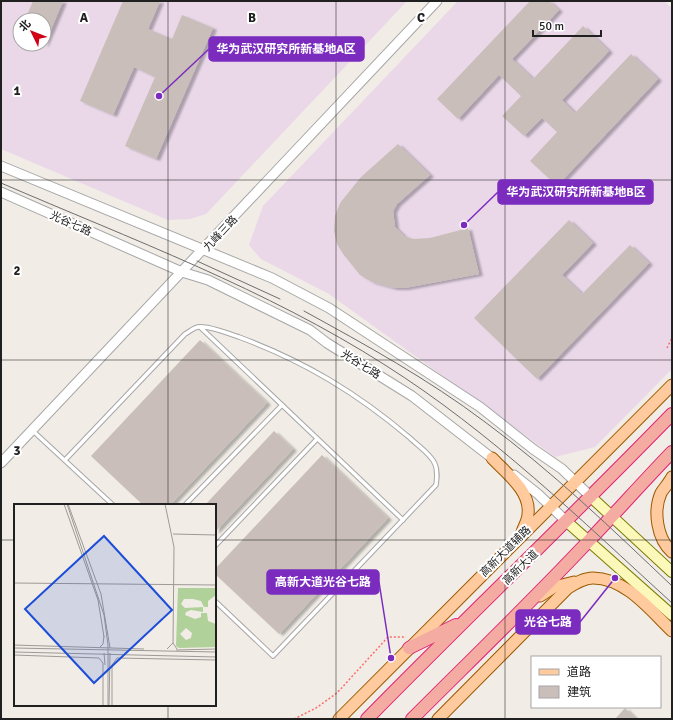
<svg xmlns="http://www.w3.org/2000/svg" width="673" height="720" font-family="Signika,'Noto Sans SC',sans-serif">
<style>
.industrial{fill:#ead8e9;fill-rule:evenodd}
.building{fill:#c9beb9;filter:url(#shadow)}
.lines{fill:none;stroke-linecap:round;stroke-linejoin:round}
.service-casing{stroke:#a7a7a7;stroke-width:5.5}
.tertiary-casing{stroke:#a7a7a7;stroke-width:11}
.secondary-casing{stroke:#7b7d02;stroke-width:12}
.primary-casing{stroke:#9c5900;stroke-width:13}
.trunk-casing{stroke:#e12276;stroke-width:14}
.path{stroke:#fe6b6a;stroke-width:1.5;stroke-dasharray:2 2;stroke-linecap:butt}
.service{stroke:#fff;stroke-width:3.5}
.tertiary{stroke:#fff;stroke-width:9}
.secondary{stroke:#fcf8ba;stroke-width:10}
.primary{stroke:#ffcb9e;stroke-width:11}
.trunk{stroke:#f4aca2;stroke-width:12}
.tram{stroke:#6e6e6e;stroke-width:1}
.grid{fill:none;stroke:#202020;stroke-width:1;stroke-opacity:0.55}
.labels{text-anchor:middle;stroke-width:4;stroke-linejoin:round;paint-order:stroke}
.street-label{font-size:11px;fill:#202020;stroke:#fff}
.inset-road{fill:none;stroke:#9d9a97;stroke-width:1}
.view{fill:#1d4ed8;fill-opacity:0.15;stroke:#1d4ed8;stroke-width:2}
.inset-edge{fill:none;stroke:#202020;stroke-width:2}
.grid-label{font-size:13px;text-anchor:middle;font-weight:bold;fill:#202020;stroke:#fff;stroke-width:4;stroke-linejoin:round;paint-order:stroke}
.leader{fill:none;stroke:#7b2cbf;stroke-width:1.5}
.callout-dot{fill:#7b2cbf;stroke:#fff;stroke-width:1.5}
.callout{fill:#7b2cbf;stroke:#7b2cbf;stroke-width:1.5}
.callout-label{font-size:12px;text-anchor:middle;font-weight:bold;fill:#fff}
</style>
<defs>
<filter id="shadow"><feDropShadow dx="4" dy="2" stdDeviation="1" flood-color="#0004"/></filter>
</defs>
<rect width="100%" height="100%" fill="#f1ece6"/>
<!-- industrial -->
<g class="industrial">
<path d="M1,1H407L206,214L190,219L168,220L1,149ZM20,20H44V44H20Z"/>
<path d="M458,1H664L672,8V369L595,447L555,457L329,294L261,259L249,245L263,206Z"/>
</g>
<!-- building -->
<g class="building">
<path d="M33,1H63L44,46V20H25Z"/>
<path d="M123,1H160L148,29L172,39L182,15L213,28L156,159L125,146L155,77L134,67L113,115L80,101Z"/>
<path d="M530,1H549L559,10L512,59L533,79L583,26L609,51L562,100L575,113L631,54L658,79L557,186L530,161L557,132L542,118L524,136L502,116L521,96L499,75L458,119L437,99Z"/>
<path d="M398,144L430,175L397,204L393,211L395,227L404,236L413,239L430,238L468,228L479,274L405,288H394L372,282L360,275L343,254L337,244L334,231L335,216L340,203L361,177Z"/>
<path d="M569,220L593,243L562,275L582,294L630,245L649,263L537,379L474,318Z"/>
<path d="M200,340L267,403L170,505H143L91,456Z"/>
<path d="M274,431L293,449L215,532V505H205Z"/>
<path d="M322,455L388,518L279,634L215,574V569Z"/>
<path d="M625,708L636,719H615Z"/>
</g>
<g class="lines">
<defs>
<g id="service">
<path d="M200,327L403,520"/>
<path d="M33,431L113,505"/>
<path d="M65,460L185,334C189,332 193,328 198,327C208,325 229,334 239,337C304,361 357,393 410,438C418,446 431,454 435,464C438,471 437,478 436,485L273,656L215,601"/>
<path d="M185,505L282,405"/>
<path d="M215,546L317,439"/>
</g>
<g id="tertiary">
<path d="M1,166L272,278L329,308L480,407L533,449L562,469L591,497"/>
<path d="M1,192L182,272L208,280L310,330L327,343L412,396L497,462"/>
<path d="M1,463L437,1"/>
<path d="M514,475L538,494L566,521"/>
</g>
<g id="secondary">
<path d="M591,497L672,572"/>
<path d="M566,521L672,615"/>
</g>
<g id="primary">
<path d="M492,458C506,473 531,491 528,514C528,520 524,526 522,532"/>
<path d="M672,477C669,483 664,488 661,493C653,511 657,539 672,552"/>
<path d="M540,596L554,587L574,582"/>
<path d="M339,719L672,385"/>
<path d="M438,719L568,588C576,583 584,578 593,578C626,578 651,611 672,631"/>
</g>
<g id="trunk">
<path d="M409,648L456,625"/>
<path d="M367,719C468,616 572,517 672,414"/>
<path d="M412,719C469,662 526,607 581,549C612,517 641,484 672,452"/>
</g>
</defs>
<!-- service casing -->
<use href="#service" class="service-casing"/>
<!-- tertiary casing -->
<use href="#tertiary" class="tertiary-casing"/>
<!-- secondary casing -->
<use href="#secondary" class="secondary-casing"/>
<!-- primary casing -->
<use href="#primary" class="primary-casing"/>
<!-- trunk casing -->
<use href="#trunk" class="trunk-casing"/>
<!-- path -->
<g class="path">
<path d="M667,348L672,338"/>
<path d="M294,719L316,708L337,693L388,637H406"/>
</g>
<!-- service -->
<use href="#service" class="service"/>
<!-- tertiary -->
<use href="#tertiary" class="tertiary"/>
<!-- secondary -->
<use href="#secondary" class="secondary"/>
<!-- primary -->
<use href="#primary" class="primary"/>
<!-- trunk -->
<use href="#trunk" class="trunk"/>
<!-- tram -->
<g class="tram">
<path d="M1,183C131,239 266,289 385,365C491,432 580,519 672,603"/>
<path d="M197,261L280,299"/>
<path d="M304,311C366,345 428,379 485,422C552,471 612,529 672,586"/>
</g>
</g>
<!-- grid -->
<path class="grid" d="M168,1V505M336,1V719M505,1V719M1,180H672M1,360H672M1,540H15M215,540H672M168,705V719"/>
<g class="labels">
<!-- street labels -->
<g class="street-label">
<text transform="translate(71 223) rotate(24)" y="4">光谷七路</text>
<text transform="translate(220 233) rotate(-47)" y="4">九峰三路</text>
<text transform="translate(361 364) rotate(32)" y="4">光谷七路</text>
<text transform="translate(505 551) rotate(-45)" y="4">高新大道辅路</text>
<text transform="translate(520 567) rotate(-44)" y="4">高新大道</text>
</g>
</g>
<!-- overview -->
<g transform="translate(14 504)">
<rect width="202" height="202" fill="#f1ece6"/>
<path d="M164,84H202V91L194,97V103H190L187,97L179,95H170L167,100L171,104L189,103V108L177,106L172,108L171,111L181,115L187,113V109H193L194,117L202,120V143L165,144L162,142ZM172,124L178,129L177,134L172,136L166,130Z" fill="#b0d19a" fill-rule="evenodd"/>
<path class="inset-road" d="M50,0L84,96L90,133M53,0L90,111L94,141V202M54,0L87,90L96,144M151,0L160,43L159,139M159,30L202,31M0,79L202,81M0,141L130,145M86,143L89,140L90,132M0,144L202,148M153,145L159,139L163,145M162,146L202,145M0,148L202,153M90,149L91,161M0,151L85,154L89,159V202M95,202L96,149M98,202V161L103,154L202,156"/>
<path class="view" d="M90,32L158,106L80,179L11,105Z"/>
<rect width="202" height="202" class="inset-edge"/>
</g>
<g class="grid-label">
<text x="84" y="22">A</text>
<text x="252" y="22">B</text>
<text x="421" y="22">C</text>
<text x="17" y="95">1</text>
<text x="17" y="275">2</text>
<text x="17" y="455">3</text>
</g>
<!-- callouts -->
<path class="leader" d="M159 96L209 49M464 225L498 192M391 658L379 582M615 578L580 622"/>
<g class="callout-dot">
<circle cx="159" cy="96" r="4"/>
<circle cx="464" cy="225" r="4"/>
<circle cx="391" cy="658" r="4"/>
<circle cx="615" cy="578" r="4"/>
</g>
<g class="callout">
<rect x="209" y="37" width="155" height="24" rx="4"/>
<rect x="498" y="180" width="155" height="24" rx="4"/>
<rect x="267" y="570" width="112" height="24" rx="4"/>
<rect x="516" y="610" width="64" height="24" rx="4"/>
</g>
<g class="callout-label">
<text x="286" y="53">华为武汉研究所新基地A区</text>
<text x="576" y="196">华为武汉研究所新基地B区</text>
<text x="323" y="586">高新大道光谷七路</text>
<text x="548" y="626">光谷七路</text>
</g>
<!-- border -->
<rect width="673" height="720" fill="none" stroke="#202020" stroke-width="4"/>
<!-- legend -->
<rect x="531" y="656" width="130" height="52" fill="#ffffff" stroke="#a6a6a6"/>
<rect x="539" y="669" width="20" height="6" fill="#ffcb9e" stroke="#a6a6a6"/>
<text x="567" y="676" font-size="12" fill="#202020">道路</text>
<rect x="539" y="686" width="20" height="12" fill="#c9beb9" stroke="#a6a6a6"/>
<text x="567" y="696" font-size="12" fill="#202020">建筑</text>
<!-- north arrow -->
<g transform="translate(32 32) rotate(313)"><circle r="19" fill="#ffffff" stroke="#a6a6a6"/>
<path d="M0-3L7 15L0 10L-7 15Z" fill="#d00015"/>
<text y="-6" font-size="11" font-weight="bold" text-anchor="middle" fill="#202020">北</text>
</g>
<!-- scale -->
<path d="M533 30v6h68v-6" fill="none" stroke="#202020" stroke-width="2"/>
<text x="539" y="30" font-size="12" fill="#202020" stroke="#ffffff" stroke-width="3" paint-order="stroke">50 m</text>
</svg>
